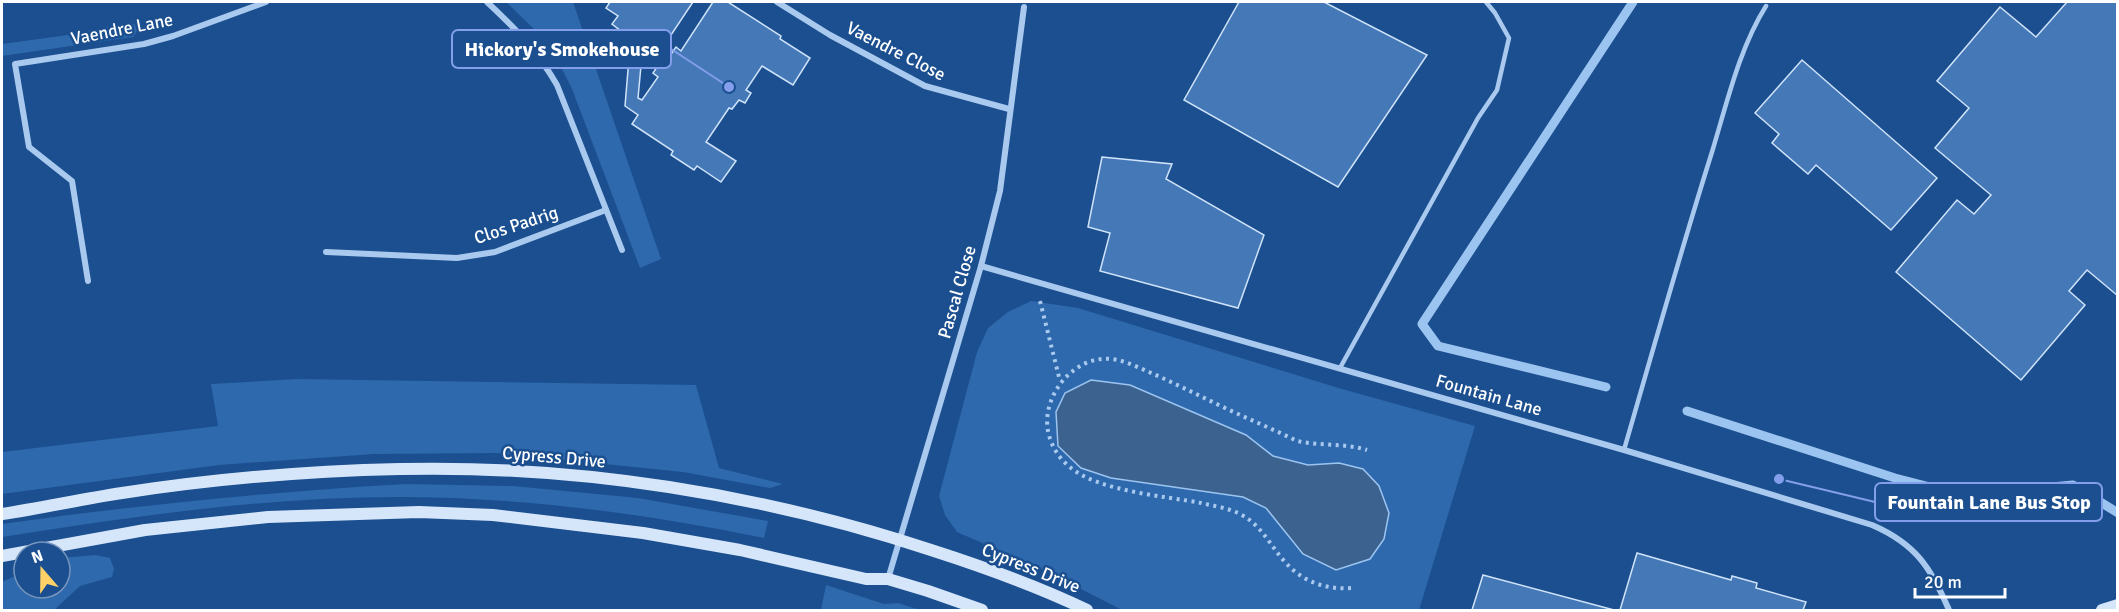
<svg xmlns="http://www.w3.org/2000/svg" width="2119" height="612" font-family="Signika,sans-serif">
<style>
.green{fill:#2e69ad}
.water{fill:#3c6290;stroke:#9cc4f0;stroke-width:1.5}
.lines{fill:none;stroke-linecap:round;stroke-linejoin:round}
.stream{stroke:#9cc4f0;stroke-width:9}
.building{fill:#4478b7;stroke:#cfe3fa;stroke-width:1.5}
.path{stroke:#a9c9ee;stroke-width:4;stroke-dasharray:3 4.5;stroke-linecap:butt}
.lane{stroke:#a9c9ee;stroke-width:4.5}
.street{stroke:#a9c9ee;stroke-width:6}
.secondary{stroke:#d6e6fa;stroke-width:12}
.labels{text-anchor:middle;stroke-width:5;stroke-linejoin:round;paint-order:stroke}
.street-label{font-size:18px;fill:#fff;stroke:#1b4f8f}
.leader{fill:none;stroke:#839eea;stroke-width:2}
.callout-dot{fill:#839eea;stroke:#1b4f8f;stroke-width:2}
.callout{fill:#1b4f8f;stroke:#839eea;stroke-width:2}
.callout-label{font-size:20px;text-anchor:middle;font-weight:bold;fill:#fff}
</style>
<rect width="100%" height="100%" fill="#1b4f8f"/>
<!-- green -->
<g class="green">
<path d="M506,2H573L661,259L640,268L572,89L557,59L534,29Z"/>
<path d="M130,22L140,28L133,37L2,56V44L68,35Z"/>
<path d="M1031,301L1078,308L1342,389L1475,426L1419,610H1122L1040,568L957,532L945,515L939,496L977,352L988,328L1008,312Z"/>
<path d="M297,379L696,385L719,468L783,484L770,488L683,472L496,453L374,454L219,465L2,494V452L218,426L211,384Z"/>
<path d="M405,484L513,486L638,498L768,521L764,538C647,514 527,498 408,497C271,496 136,516 2,537V524C136,505 270,492 405,484Z"/>
<path d="M96,555L110,558L114,569L112,577L80,586L54,610H2V582L24,572V588H60V558Z"/>
<path d="M826,585L884,604L898,603L920,610H821Z"/>
</g>
<!-- water -->
<path class="water" d="M1091,380L1130,385L1246,435L1273,456L1308,465L1339,463L1363,469L1379,486L1389,513L1384,539L1370,559L1336,570L1303,554L1266,508L1243,497L1111,478L1081,468L1058,446L1056,412L1065,393Z"/>
<g class="lines">
<!-- stream -->
<g class="stream">
<path d="M1606,387L1438,346L1422,324L1633,2"/>
<path d="M1687,411L1895,478L1961,495L2073,485L2118,513"/>
</g>
</g>
<!-- building -->
<g class="building">
<path d="M610,2H693L657,56L646,49L642,55L638,98L642,100L658,77L653,73L659,64L662,67L676,47L681,51L713,2H728L781,36L780,39L810,58L793,85L762,66L746,90L751,93L745,103L739,100L732,109L729,108L706,142L736,161L721,182L697,166L694,170L671,155L673,151L632,124L638,115L625,106L630,46L634,41L612,24L618,16L606,8Z"/>
<path d="M1239,2H1324L1427,55L1338,187L1184,100Z"/>
<path d="M2067,2H2118V296L2087,270L2069,291L2085,305L2021,380L1896,272L1957,200L1974,214L1991,195L1935,148L1969,108L1937,81L2000,7L2036,37Z"/>
<path d="M1802,60L1937,178L1891,230L1816,165L1808,174L1772,143L1779,134L1755,113Z"/>
<path d="M1102,157L1172,164L1166,179L1264,235L1238,308L1100,271L1110,233L1088,227Z"/>
<path d="M1637,553L1731,580L1732,576L1757,583L1756,588L1806,602L1803,610H1620Z"/>
<path d="M1483,575L1614,610H1472Z"/>
</g>
<g class="lines">
<!-- path -->
<g class="path">
<path d="M1040,301L1060,381"/>
<path d="M1351,588C1327,590 1303,582 1286,563C1270,546 1262,525 1240,514C1228,508 1214,506 1201,503C1164,496 1099,491 1071,468C1054,455 1044,433 1048,412C1053,383 1080,356 1111,359C1124,360 1137,367 1149,372C1174,383 1198,395 1223,407C1248,419 1273,429 1297,441C1320,446 1344,443 1367,450"/>
</g>
<!-- lane -->
<g class="lane">
<path d="M1340,368L1478,118L1497,90L1509,38L1495,13L1486,2"/>
<path d="M1624,450C1653,350 1681,250 1712,152C1727,103 1739,49 1766,6"/>
</g>
<!-- street -->
<g class="street">
<path d="M487,2C517,30 536,49 557,85L622,250"/>
<path d="M777,2L830,35L925,86L1009,109"/>
<path d="M326,252L457,258L495,252L606,210"/>
<path d="M981,266L1624,450L1872,525C1916,544 1931,568 1949,610"/>
<path d="M88,281L72,181L29,147L15,64L144,44L173,36L266,2"/>
<path d="M888,579L981,266L1000,191L1024,7"/>
</g>
<!-- secondary -->
<g class="secondary">
<path d="M2,514C42,508 82,499 122,493C213,479 308,471 400,469C578,465 762,494 931,550C984,567 1037,586 1087,610"/>
<path d="M2,556L145,530L268,517L419,512L493,515L643,533L740,550L866,579H888L928,591L982,610"/>
<path d="M2102,610L2118,605"/>
</g>
</g>
<g class="labels">
<!-- street labels -->
<g class="street-label">
<text transform="translate(122 29) rotate(-11)" y="6">Vaendre Lane</text>
<text transform="translate(896 51) rotate(27)" y="6">Vaendre Close</text>
<text transform="translate(516 225) rotate(-18)" y="6">Clos Padrig</text>
<text transform="translate(957 292) rotate(-74)" y="6">Pascal Close</text>
<text transform="translate(1489 395) rotate(16)" y="6">Fountain Lane</text>
<text transform="translate(554 457) rotate(5)" y="6">Cypress Drive</text>
<text transform="translate(1031 568) rotate(22)" y="6">Cypress Drive</text>
</g>
</g>
<!-- callouts -->
<path class="leader" d="M729 87L671 49M1779 479L1875 502"/>
<g class="callout-dot">
<circle cx="729" cy="87" r="6"/>
<circle cx="1779" cy="479" r="6"/>
</g>
<g class="callout">
<rect x="452" y="30" width="219" height="38" rx="6"/>
<rect x="1875" y="483" width="227" height="38" rx="6"/>
</g>
<g class="callout-label">
<text x="562" y="56">Hickory's Smokehouse</text>
<text x="1989" y="509">Fountain Lane Bus Stop</text>
</g>
<!-- border -->
<rect width="2119" height="612" fill="none" stroke="#ffffff" stroke-width="6"/>
<!-- north arrow -->
<g transform="translate(42 570) rotate(340)"><circle r="28" fill="#1b4f8f" stroke="#7695bc" stroke-width="1.5"/>
<path d="M0-4.5L10 22L0 15L-10 22Z" fill="#ffd166"/>
<text y="-9" font-size="16" font-weight="bold" text-anchor="middle" fill="#ffffff">N</text>
</g>
<!-- scale -->
<path d="M1915 588v9h90v-9" fill="none" stroke="#ffffff" stroke-width="3"/>
<text x="1924" y="588" font-size="18" fill="#ffffff" stroke="#1b4f8f" stroke-width="4.5" paint-order="stroke">20 m</text>
</svg>
